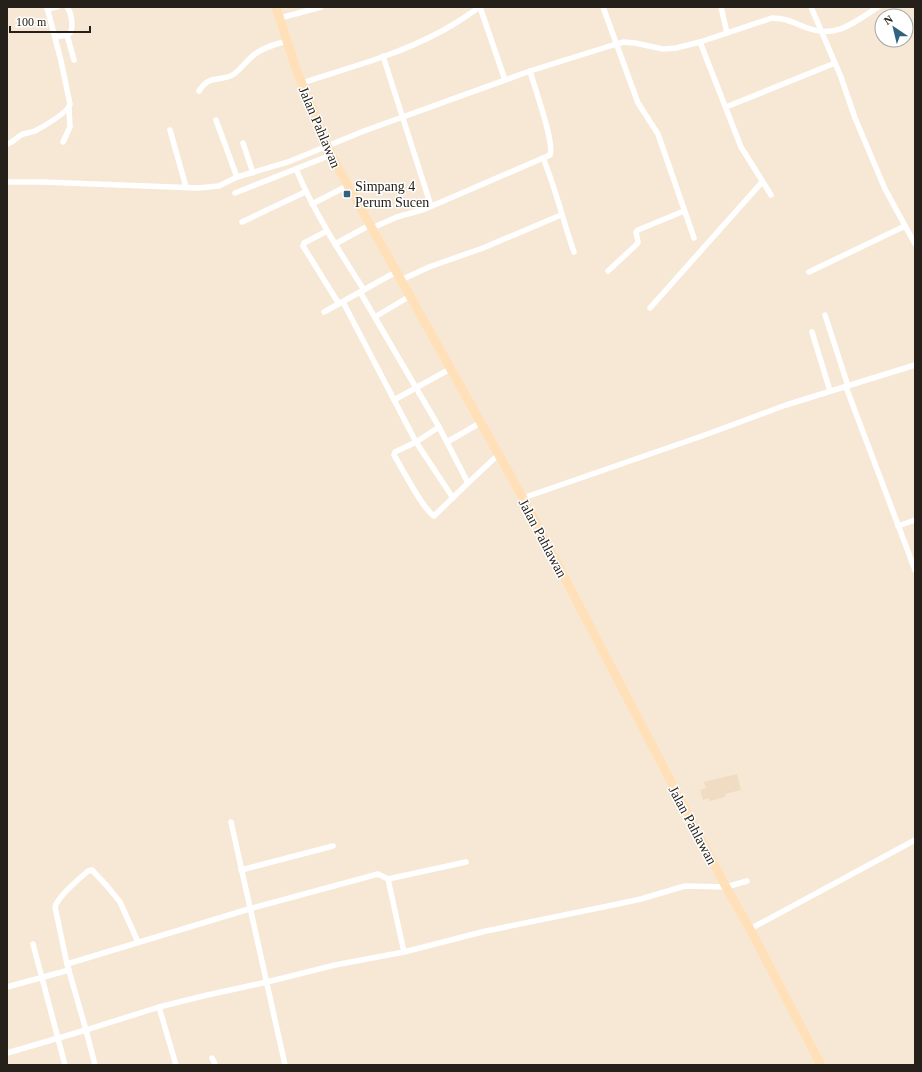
<svg xmlns="http://www.w3.org/2000/svg" width="922" height="1072" font-family="Georgia,serif">
<style>
.built{fill:#f0dcc3}
.lines{fill:none;stroke-linecap:round;stroke-linejoin:round}
.minor{stroke:#fff;stroke-width:5.5}
.primary{stroke:#ffe0b8;stroke-width:9}
.poi-dot{fill:#2f637f;stroke:#fff;stroke-width:1.5}
.labels{text-anchor:middle;stroke-width:3;stroke-linejoin:round;paint-order:stroke}
.street-label{font-size:14px;fill:#252019;stroke:#fff}
.poi-label{font-size:14px;fill:#252019;stroke:#fff;text-anchor:start}
</style>
<rect width="100%" height="100%" fill="#f7e8d5"/>
<!-- built -->
<path class="built" d="M737,774L741,790L725,794V797L710,801L709,798L703,800L700,790L706,788L704,782Z"/>
<g class="lines">
<!-- minor -->
<g class="minor">
<path d="M480,7L505,80"/>
<path d="M603,7L638,103L658,134L694,238"/>
<path d="M721,7L727,33"/>
<path d="M811,7L841,77L855,118L885,189L915,244"/>
<path d="M47,9L57,7"/>
<path d="M280,18L321,7"/>
<path d="M67,35L74,60"/>
<path d="M55,37L67,35L71,32C73,25 72,14 67,7"/>
<path d="M700,42L741,147L771,195"/>
<path d="M383,56L431,206"/>
<path d="M302,83C347,68 395,56 438,33C453,26 466,16 480,7"/>
<path d="M199,91C210,73 220,83 234,74C242,68 247,60 255,54C264,47 276,44 287,41"/>
<path d="M726,107L835,63"/>
<path d="M216,120L237,177"/>
<path d="M170,130L186,187"/>
<path d="M63,142L70,127L69,108"/>
<path d="M243,143L253,173"/>
<path d="M7,144C14,142 17,137 23,134C27,133 32,132 35,131C44,126 68,113 70,104L61,61L47,7"/>
<path d="M543,158C556,189 563,221 574,252"/>
<path d="M296,169C314,212 339,251 364,290"/>
<path d="M7,182H43L198,188L219,186L237,177L288,162L364,131L530,71L613,45L624,42L635,43L663,49L676,48L700,42L772,18C786,18 794,23 807,28C836,39 855,22 878,7"/>
<path d="M235,193L331,155"/>
<path d="M312,204L347,186"/>
<path d="M242,222L305,192"/>
<path d="M372,228L397,217L425,209L550,155C555,143 534,86 530,71"/>
<path d="M327,231L304,243L303,246L339,304"/>
<path d="M335,244L370,225"/>
<path d="M608,271L637,244L638,242L636,232L638,230L684,211"/>
<path d="M809,272L905,226"/>
<path d="M401,280L429,267L483,248L561,215"/>
<path d="M360,292L439,427L468,483L498,455"/>
<path d="M343,302L416,442L453,498"/>
<path d="M650,308L762,182"/>
<path d="M324,312L396,272"/>
<path d="M825,315L848,386"/>
<path d="M375,317L410,296"/>
<path d="M812,332L830,391"/>
<path d="M846,387L915,570"/>
<path d="M394,400L450,369"/>
<path d="M439,427L416,442L395,452L394,455C402,468 422,508 434,516L435,515L468,483"/>
<path d="M447,442L480,423"/>
<path d="M523,498L702,436L786,405L915,365"/>
<path d="M898,526L915,520"/>
<path d="M231,822L285,1065"/>
<path d="M241,870L333,846"/>
<path d="M388,879L466,862"/>
<path d="M750,929L915,840"/>
<path d="M33,944L65,1065"/>
<path d="M67,964L249,909L378,874L388,879L404,952"/>
<path d="M7,987L69,970"/>
<path d="M159,1007L176,1065"/>
<path d="M7,1053L86,1030L67,964L55,907C58,896 79,879 88,871L92,870L107,886L120,902L138,942"/>
<path d="M212,1058L215,1064V1065"/>
<path d="M95,1065L86,1030L159,1007L203,996L267,982L335,965L404,952L486,931L613,905L641,899L685,886L726,887L747,881"/>
</g>
<!-- primary -->
<path class="primary" d="M276,7L296,69L331,155L523,498L726,887L750,929L821,1065"/>
</g>
<!-- markers -->
<rect class="poi-dot" x="343" y="190" width="8" height="8" rx="2"/>
<g class="labels">
<!-- street labels -->
<g class="street-label">
<text transform="translate(320 127) rotate(67)" y="5">Jalan Pahlawan</text>
<text transform="translate(543 538) rotate(62)" y="5">Jalan Pahlawan</text>
<text transform="translate(693 825) rotate(62)" y="5">Jalan Pahlawan</text>
</g>
<!-- poi labels -->
<g class="poi-label">
<text x="355" y="191">Simpang 4<tspan x="355" dy="16">Perum Sucen</tspan></text>
</g>
</g>
<!-- border -->
<rect width="922" height="1072" fill="none" stroke="#252019" stroke-width="16"/>
<!-- north arrow -->
<g transform="translate(894 28) rotate(325)"><circle r="19" fill="#ffffff" stroke="#a8a6a3"/>
<path d="M0-3L7 15L0 10L-7 15Z" fill="#2f637f"/>
<text y="-6" font-size="11" font-weight="bold" text-anchor="middle" fill="#252019">N</text>
</g>
<!-- scale -->
<path d="M10 26v6h80v-6" fill="none" stroke="#252019" stroke-width="2"/>
<text x="16" y="26" font-size="12" fill="#252019" stroke="#ffffff" stroke-width="3" paint-order="stroke">100 m</text>
</svg>
